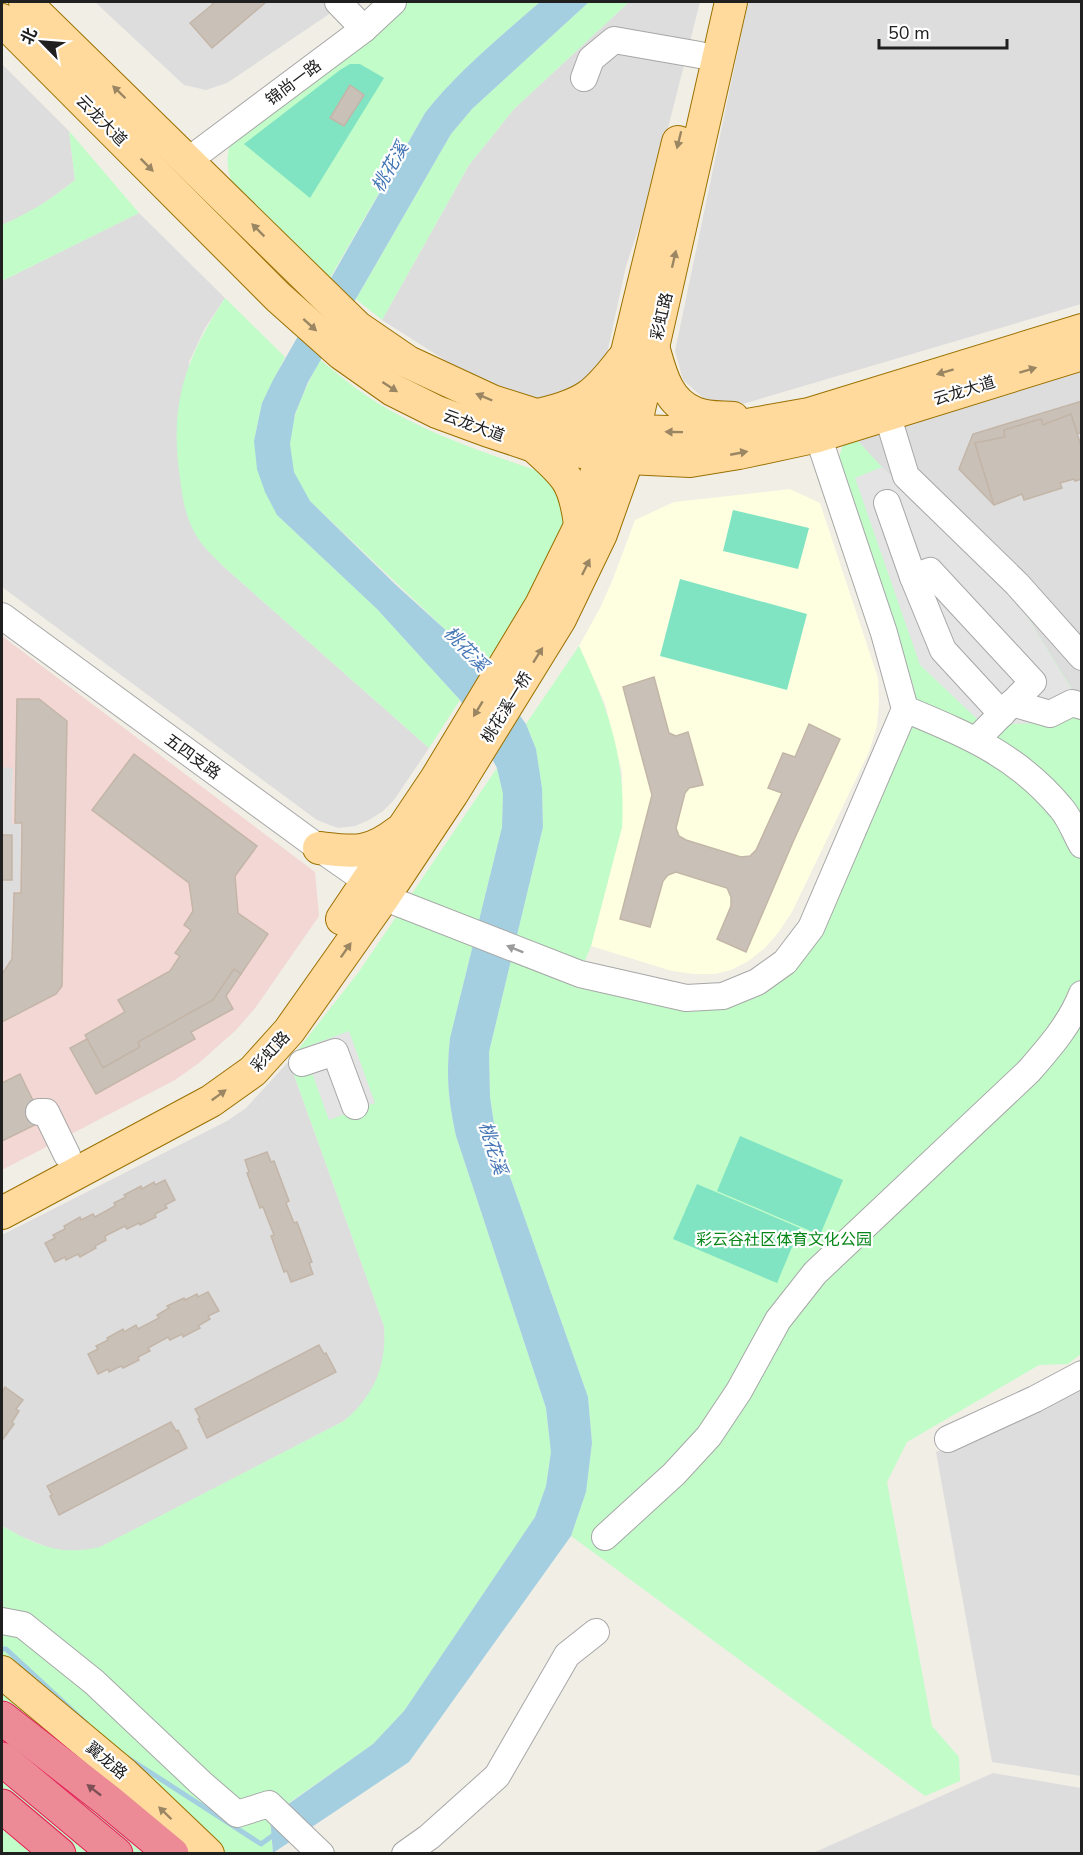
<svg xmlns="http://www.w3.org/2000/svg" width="1083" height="1855" font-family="'Nunito Sans','Noto Sans SC',sans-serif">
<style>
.residential{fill:#dedddd}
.commercial{fill:#f2d7d4}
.education{fill:#fdffe0}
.park{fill:#c1fcc9}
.pitch{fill:#80e4c3}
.parking{fill:#e4e4e4}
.water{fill:#a4cfe1}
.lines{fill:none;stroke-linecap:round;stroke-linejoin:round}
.stream{stroke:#a4cfe1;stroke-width:5}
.building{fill:#c9c1b8;stroke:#c3b5a7;stroke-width:1.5}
.minor-casing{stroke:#a7a7a7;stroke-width:28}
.major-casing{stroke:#9b7100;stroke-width:34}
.highway-casing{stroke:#e51d56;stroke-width:35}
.minor{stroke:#fff;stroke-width:26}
.major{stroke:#ffda9c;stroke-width:32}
.highway{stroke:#ec8a96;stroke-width:33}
.oneway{fill:#9b8664}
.oneway2{fill:#9b9b9b}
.oneway3{fill:#7c5055}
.labels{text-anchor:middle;stroke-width:4.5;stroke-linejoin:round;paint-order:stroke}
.street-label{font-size:16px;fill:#202020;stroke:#fff}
.park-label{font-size:16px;fill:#068618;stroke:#fff}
.water-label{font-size:18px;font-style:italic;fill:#4677b5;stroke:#fff}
</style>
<rect width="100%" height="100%" fill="#f1eee6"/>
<!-- residential -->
<g class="residential">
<path d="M95,2H347L227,83L206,90L184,85Z"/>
<path d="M629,2H700L654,183L626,266L603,372L591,387L540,400L499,387L462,371L382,320L469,165L514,109Z"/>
<path d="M748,2H1081V304L736,406L707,401L683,380L675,351Z"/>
<path d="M2,64L69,131L75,180L54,196L26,215L2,225Z"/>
<path d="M139,213L225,298L205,328L189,362L223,566L429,748L394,800L383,811L369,820L355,826L338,828L317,820L2,587V281Z"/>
<path d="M1081,367V697L1075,695L857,440Z"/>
<path d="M2,767H13L12,824H21L20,892H13L11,959L2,972Z"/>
<path d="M289,1061L384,1326L385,1343L383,1361L378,1378L369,1394L358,1409L344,1421L101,1547L84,1551H67L52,1549L20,1536L2,1526V1235L227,1121L246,1108Z"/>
<path d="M1081,1388V1776L992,1762L936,1452Z"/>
<path d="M993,1773L1081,1788V1853H813Z"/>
</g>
<!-- commercial -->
<path class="commercial" d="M2,636L315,872L319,916L256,1007L236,1030L199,1063L175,1080L2,1170V972L11,959L13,892L20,891L21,824H12L13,768L2,767Z"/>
<!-- education -->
<path class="education" d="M790,489L820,503L878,678L879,701L877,726L869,752L792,912L778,933L765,948L747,962L731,970L715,974H693L672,971L591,946L622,827V772L605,704L579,646L600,608L613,579L635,520L674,502Z"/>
<!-- park -->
<g class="park">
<path d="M404,2H540C500,37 458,71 425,113L330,278L232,183C227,170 226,159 230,145Z"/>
<path d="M589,2H629L514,109L469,165L382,320L356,299L451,134L472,109Z"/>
<path d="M69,131L139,213L2,281V225C29,213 52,199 75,180Z"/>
<path d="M225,298L285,357L262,403L254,441L277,515L377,609L460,700L429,748L223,566C214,557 202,546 196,535C186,519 182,497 180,478C169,405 185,359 225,298Z"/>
<path d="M320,360C335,371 349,384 364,394C420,433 489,454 553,476L571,517L489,671L310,501C305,492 298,482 294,472C281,433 303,393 320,360Z"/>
<path d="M857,440L882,467L1012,592L1075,694L1081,697V1354L1068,1364L1039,1365L907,1442L887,1482L932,1726L959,1757L960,1781L925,1796L571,1536L586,1492L592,1443L588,1397L496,1137L490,1097L489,1052L543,827L542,788L536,749L526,724L579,646C608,708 626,757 622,827L591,946L574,987L688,1012L729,1008L766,990L908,733L915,691L837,463L843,445Z"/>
<path d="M497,768L503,794L502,827L450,1038C446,1076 448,1098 456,1136L546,1408L551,1452L546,1486L535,1517L404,1711L373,1744L270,1816L273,1854L2,1853V1526C37,1546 60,1556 100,1547L344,1421C374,1396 387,1365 384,1326L289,1061L358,973Z"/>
</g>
<!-- pitch -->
<g class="pitch">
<path d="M350,64H360L384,78L310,198L244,144L340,70Z"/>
<path d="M733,510L809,528L798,569L723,551Z"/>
<path d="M680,579L807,614L787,690L660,656Z"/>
<path d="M740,1136L843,1180L820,1235L717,1191Z"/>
<path d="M697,1184L800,1228L777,1283L673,1239Z"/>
</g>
<!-- parking -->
<g class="parking">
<path d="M882,467L1012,592L1075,695L1051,723L1007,724L994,735L920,665L855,478Z"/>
<path d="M349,1031L375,1103L329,1120L303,1048Z"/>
</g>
<!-- water -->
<path class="water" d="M540,2H589L472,109L451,134L308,382L295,414L290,444L294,472L310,501L396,585L482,663L526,724L536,749L542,788L543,827L489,1052L490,1097L496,1137L588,1397L592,1443L586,1492L571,1536L409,1762L273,1853L270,1817L373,1744L404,1711L535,1517L546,1486L551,1452L546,1408L456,1136C448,1098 446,1076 450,1038L502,827L503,794L497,768L460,700L377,609L277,515L265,492L257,469L254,441L262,403L273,380L425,113C458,71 500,37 540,2Z"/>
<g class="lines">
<!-- stream -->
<g class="stream">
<path d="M2,1649H6L86,1723"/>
<path d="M128,1758L261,1844L275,1834"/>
</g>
</g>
<!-- building -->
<g class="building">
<path d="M211,2H266L212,48L190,23L213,4Z"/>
<path d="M350,85L364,95L344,126L330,118Z"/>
<path d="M1082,401V432L1077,434L1071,414L1043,425L1041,419L1004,430L1005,437L975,443L994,505L959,469L973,434Z"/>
<path d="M1071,414L1082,449V479L1075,481L1074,479L1060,483L1062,488L1024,500L1022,494L994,505L975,443L1005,437L1004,430L1041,419L1043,425Z"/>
<path d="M654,677L669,733L676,736L688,732L703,785L689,788L685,793L676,828L679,836L686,840L741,857L750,856L756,850L782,793L768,788L783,753L795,757L809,724L840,739L793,842L746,952L717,939L731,906V897L727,888L676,872L668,875L663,881L650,927L620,919L652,795L623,687Z"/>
<path d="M17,699H39L67,721L62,986L56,994L2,1022V974L12,959L14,893H21L22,823H15Z"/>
<path d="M134,754L257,846L235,876L238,913L268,934L241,974L234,969L213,1000L138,1042L140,1047L103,1068L85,1035L125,1012L118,1000L170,971L180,956L175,953L191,930L184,925L193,911L189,883L92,810Z"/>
<rect x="2" y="835" width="10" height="45"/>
<path d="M234,969L241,974L226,996L233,1009L191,1032L195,1039L96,1094L70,1048L87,1039L103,1068L140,1047L138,1042L213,1000Z"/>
<path d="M20,1074L43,1121L2,1141V1083Z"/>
<path d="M267,1152L271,1162L274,1161L289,1201L286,1203L294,1223L297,1222L312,1262L309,1263L313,1274L291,1282L287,1271L284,1272L271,1236L274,1235L263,1207L260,1208L247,1173L249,1172L245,1160Z"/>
<path d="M165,1180L175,1200L165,1205L167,1208L155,1214L156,1217L140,1225L139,1223L127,1229L125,1226L105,1236L106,1240L95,1246L96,1248L80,1257L78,1254L66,1260L65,1257L55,1262L45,1243L55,1238L53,1235L65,1229L64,1226L80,1217L81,1220L93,1214L95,1217L115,1206L114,1203L126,1197L124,1195L141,1186L142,1189L154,1182L155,1185Z"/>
<path d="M208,1292L219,1311L208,1316L210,1319L198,1326L200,1328L183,1337L182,1334L170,1340L168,1337L148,1348L150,1351L138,1357L139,1360L123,1368L121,1366L109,1372L108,1369L98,1374L88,1354L98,1349L96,1346L108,1340L107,1338L123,1329L124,1332L136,1325L138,1329L159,1318L157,1315L169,1308L167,1306L184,1298L185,1300L197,1294L198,1297Z"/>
<path d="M319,1345L324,1354L326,1353L336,1372L207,1438L198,1419L200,1418L195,1409Z"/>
<path d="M5,1387L23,1400L16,1409L19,1411L12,1422L14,1424L3,1439L2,1438V1393Z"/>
<path d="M171,1422L176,1431L178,1430L187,1448L59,1515L50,1496L52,1495L47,1486Z"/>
</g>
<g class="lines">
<defs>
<g id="minor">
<path d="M338,2L364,29"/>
<path d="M584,78L591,59L614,40L700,55"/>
<path d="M189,160L364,29L393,2"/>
<path d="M887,414L906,476L1017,584L1082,657"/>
<path d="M887,503L913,577L943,650L1002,714"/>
<path d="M913,577L930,571L1033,682L977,739"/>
<path d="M2,616L319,848L398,903L580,974L686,998L723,996L757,982L785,962L811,928L905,709L884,633L818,436"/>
<path d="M1012,703L1050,714L1072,703L1082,706"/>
<path d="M905,709C967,735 1017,755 1061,808C1070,818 1075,833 1082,845"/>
<path d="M302,1063L335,1052L355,1106"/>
<path d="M39,1112H46L67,1155"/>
<path d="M948,1439L1035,1399L1082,1374"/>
<path d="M605,1537L674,1474L709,1436L739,1391L778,1320L815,1273L1029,1071C1050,1047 1070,1024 1082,994"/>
<path d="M2,1621L23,1625L94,1682L201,1783L237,1814L269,1804L321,1854"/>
<path d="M405,1854L429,1837L497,1776L567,1655L596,1632"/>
</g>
<g id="major">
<path d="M25,2L357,327L408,362L492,401L536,415L634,431L702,433L809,414L1082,330"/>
<path d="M2,20L278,297L342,354L393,390L437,412L486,430L534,446L628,458L690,461L739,453L818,436L1082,354"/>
<path d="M654,350C661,375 668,403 695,413C706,418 721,417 733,418"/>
<path d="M542,414C585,404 596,394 622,360"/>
<path d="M534,446C566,475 574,480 580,524"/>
<path d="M319,848C355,852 368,855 398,832"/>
<path d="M342,919L436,779L541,605L580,526L602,455L678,142"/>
<path d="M2,1213L211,1101L253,1071L289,1031L385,895L452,794L560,619L601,534L628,458L731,2"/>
<path d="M2,1672L124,1774L208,1854"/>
</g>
<g id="highway">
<path d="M2,1718L107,1800L172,1854"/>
<path d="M2,1759L116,1854"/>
<path d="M2,1806L59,1854"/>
</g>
</defs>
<!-- minor casing -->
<use href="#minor" class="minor-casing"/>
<!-- major casing -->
<use href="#major" class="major-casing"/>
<!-- highway casing -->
<use href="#highway" class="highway-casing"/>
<!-- minor -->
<use href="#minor" class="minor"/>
<!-- major -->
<use href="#major" class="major"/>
<!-- highway -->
<use href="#highway" class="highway"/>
</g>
<!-- one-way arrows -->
<defs><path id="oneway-solid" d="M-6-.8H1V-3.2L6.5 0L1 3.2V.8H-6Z" transform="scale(1.5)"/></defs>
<g class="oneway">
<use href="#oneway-solid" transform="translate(119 92) rotate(-136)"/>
<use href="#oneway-solid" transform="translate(679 140) rotate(104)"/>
<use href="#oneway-solid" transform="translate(147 165) rotate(45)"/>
<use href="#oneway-solid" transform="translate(258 230) rotate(-135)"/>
<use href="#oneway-solid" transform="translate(674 259) rotate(-77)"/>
<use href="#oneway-solid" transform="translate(310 325) rotate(42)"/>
<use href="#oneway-solid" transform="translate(1028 370) rotate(-17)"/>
<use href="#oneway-solid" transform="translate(945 372) rotate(163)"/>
<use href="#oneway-solid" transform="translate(390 387) rotate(33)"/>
<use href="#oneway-solid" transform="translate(484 397) rotate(-157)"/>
<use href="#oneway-solid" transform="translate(674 432) rotate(-179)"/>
<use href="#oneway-solid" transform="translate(739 453) rotate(-11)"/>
<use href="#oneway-solid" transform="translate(586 567) rotate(-64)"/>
<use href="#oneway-solid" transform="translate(538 655) rotate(-58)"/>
<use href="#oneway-solid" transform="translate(478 709) rotate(121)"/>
<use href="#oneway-solid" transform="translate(346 950) rotate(-55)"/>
<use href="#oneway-solid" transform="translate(219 1095) rotate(-36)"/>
<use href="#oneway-solid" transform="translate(165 1813) rotate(-136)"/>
</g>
<use class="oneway2" href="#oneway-solid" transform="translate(515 949) rotate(-158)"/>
<use class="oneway3" href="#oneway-solid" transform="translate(94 1790) rotate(-142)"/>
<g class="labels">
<!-- street labels -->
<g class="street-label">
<text transform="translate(293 82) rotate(-37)" y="6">锦尚一路</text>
<text transform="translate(102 120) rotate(45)" y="6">云龙大道</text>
<text transform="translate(661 316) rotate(-77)" y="6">彩虹路</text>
<text transform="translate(964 390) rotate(-17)" y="6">云龙大道</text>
<text transform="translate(474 425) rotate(20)" y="6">云龙大道</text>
<text transform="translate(506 707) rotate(-58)" y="6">桃花溪一桥</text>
<text transform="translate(193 756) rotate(36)" y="6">五四支路</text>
<text transform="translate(270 1051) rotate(-47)" y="6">彩虹路</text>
<text transform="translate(107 1760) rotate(40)" y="6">翼龙路</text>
</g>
<!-- park labels -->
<g class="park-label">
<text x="784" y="1245">彩云谷社区体育文化公园</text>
</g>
<!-- water labels -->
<g class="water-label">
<text transform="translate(390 167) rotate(-60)" y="6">桃花溪</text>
<text transform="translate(466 649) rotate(46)" y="6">桃花溪</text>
<text transform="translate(493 1148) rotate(72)" y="6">桃花溪</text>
</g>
</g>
<!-- border -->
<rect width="1083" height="1855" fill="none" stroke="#202020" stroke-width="6"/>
<!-- north arrow -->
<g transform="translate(42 42) rotate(295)" stroke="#ffffff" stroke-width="4.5" paint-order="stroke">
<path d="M0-4.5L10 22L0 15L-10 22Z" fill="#202020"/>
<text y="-9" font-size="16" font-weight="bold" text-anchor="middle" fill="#202020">北</text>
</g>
<!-- scale -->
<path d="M879 39v9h128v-9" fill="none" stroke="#202020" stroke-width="3"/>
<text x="888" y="39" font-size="18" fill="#202020" stroke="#ffffff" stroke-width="4.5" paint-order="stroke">50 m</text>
</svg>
